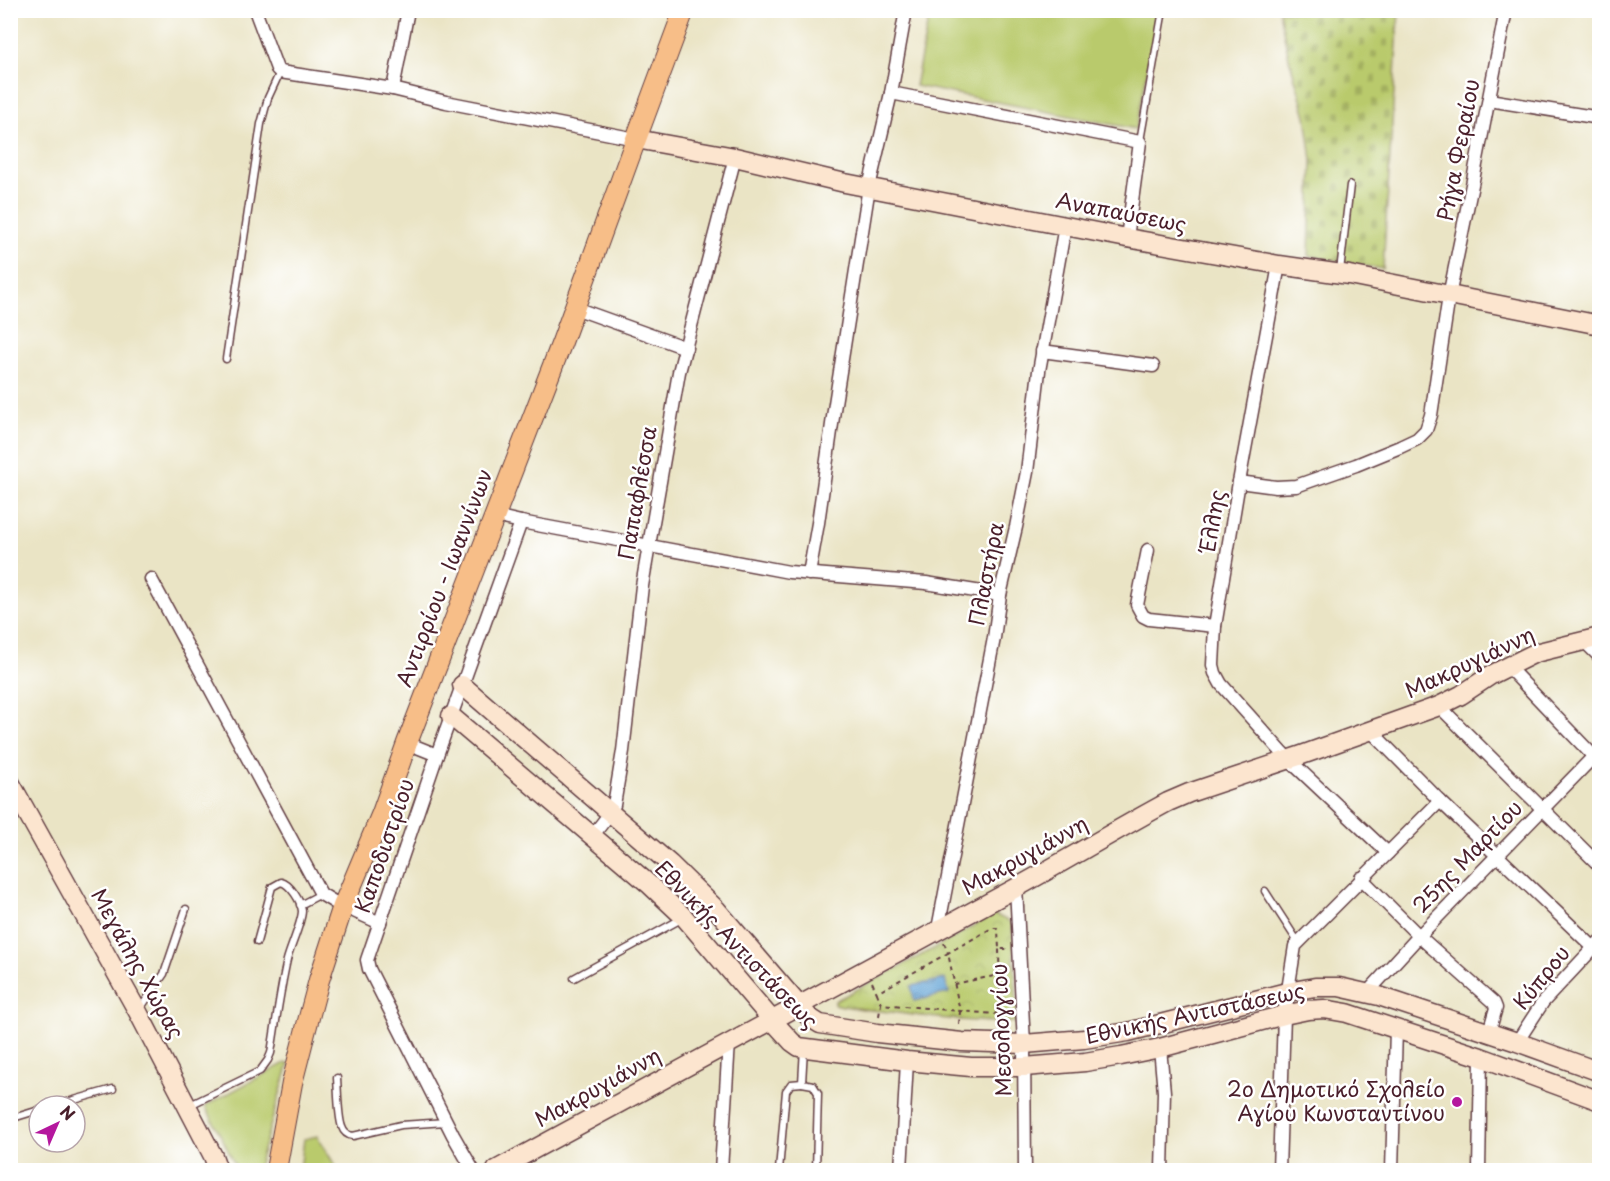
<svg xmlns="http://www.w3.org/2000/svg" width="1610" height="1181" font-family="'Playpen Sans',sans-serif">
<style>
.green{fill:#b9ca6c;stroke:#82744c;stroke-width:1.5}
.cemetery{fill:url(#cemetery-stones);stroke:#82744c;stroke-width:1.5}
.park{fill:url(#park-crowns);stroke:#82744c;stroke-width:1.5}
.water{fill:url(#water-waves);stroke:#556080;stroke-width:1.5}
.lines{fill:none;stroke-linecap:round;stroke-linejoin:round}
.lane-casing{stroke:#623d42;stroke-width:9}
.street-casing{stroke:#623d42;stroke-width:15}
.secondary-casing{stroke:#623d42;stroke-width:21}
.primary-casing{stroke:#623d42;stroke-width:22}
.path{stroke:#623d42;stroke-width:2;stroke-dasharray:4.5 4.5;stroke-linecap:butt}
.lane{stroke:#fff;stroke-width:6}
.street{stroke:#fff;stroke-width:12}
.secondary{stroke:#fce5cf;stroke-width:18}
.primary{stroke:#f7be88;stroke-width:20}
.poi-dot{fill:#b5179e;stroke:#fff;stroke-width:2}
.labels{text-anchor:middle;stroke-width:5;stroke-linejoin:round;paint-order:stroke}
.street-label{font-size:21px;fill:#4a1f2b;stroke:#fff}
.poi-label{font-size:21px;fill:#4a1f2b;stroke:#fff;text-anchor:end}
</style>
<defs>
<pattern id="cemetery-stones" width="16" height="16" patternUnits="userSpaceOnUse" patternTransform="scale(1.5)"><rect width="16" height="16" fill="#b9ca6c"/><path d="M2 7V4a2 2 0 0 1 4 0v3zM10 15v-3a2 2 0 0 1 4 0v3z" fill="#a1ad5e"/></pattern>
<pattern id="park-crowns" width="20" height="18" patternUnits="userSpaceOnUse" patternTransform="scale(1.5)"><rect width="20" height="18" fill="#b9ca6c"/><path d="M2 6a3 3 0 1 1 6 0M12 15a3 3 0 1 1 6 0" fill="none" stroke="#a1ad5e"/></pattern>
<pattern id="water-waves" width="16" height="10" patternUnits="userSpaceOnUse" patternTransform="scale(1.5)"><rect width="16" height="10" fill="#60a2d4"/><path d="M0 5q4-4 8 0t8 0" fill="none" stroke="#5183ac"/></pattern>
</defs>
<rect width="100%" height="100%" fill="#fff"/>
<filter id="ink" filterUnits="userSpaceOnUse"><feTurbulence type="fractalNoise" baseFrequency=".0167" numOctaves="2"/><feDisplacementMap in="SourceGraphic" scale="12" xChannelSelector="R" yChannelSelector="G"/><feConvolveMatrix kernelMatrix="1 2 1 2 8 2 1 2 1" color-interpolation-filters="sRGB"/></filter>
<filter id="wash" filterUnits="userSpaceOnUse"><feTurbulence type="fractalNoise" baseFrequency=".008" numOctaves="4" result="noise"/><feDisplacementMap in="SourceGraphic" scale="24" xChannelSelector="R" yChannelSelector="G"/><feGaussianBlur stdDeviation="1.35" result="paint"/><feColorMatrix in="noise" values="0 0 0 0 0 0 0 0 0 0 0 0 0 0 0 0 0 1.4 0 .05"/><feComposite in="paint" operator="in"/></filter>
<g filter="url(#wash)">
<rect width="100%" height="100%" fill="#eae4c5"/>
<!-- green -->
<g class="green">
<path d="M930,11H1159L1136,129L915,86Z"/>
<path d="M285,1063L289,1064L257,1170H237L224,1142L205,1106Z"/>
<path d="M317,1136L336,1167L338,1170H300L304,1139Z"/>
</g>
<!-- cemetery -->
<path class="cemetery" d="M1279,11H1399L1383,269L1309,256L1312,160L1306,116L1289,58Z"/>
<!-- park -->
<path class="park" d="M994,914L1012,923L1018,1022C975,1023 933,1018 891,1012C872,1010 853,1009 835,1004V1001L944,943Z"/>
<!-- water -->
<path class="water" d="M945,979L949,993L914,1001L911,986Z"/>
</g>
<g filter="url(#ink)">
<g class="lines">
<defs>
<g id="lane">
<path d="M1140,141L1163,10"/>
<path d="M1340,271L1350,185"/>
<path d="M226,359L261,124L268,98L280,72"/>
<path d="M1265,891L1298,942"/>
<path d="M300,905L321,894"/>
<path d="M574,978L683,918"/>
<path d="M140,1009L164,974L186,909"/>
<path d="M337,1078C338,1091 338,1117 342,1127C344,1133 347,1135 353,1136L401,1125L446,1122"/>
<path d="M802,1083L813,1085L818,1093L816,1170"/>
<path d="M53,1106L113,1089"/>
<path d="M188,1106L260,1071L268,1060L271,1053C276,1022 280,991 287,960C290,948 302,922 302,911C301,901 290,884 281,882L272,887L257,942"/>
<path d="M10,1119L39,1110"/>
<path d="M779,1170L786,1091L791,1084L802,1083L804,1048"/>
</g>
<g id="street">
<path d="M255,10L277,69L280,72L393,89L446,102L636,139"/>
<path d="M393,89L408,10"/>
<path d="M891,93L1140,142L1127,238"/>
<path d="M1489,100L1600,118"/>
<path d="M1279,265L1239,482L1215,626L1213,665L1215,673L1221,684L1288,759L1388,853"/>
<path d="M575,308L686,348"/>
<path d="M1042,351L1153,366"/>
<path d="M1239,482L1276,487L1296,486L1310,481L1356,465L1400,447L1417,439L1426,430L1431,415L1449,296L1474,175L1506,10"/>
<path d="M495,516L521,522L789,572L926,583L1000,595"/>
<path d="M1148,550L1137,605L1143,616L1149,619L1215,626"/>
<path d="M809,574L818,523L834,410L869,187L891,93L906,10"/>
<path d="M151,579L321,894L334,902L380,923"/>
<path d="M1584,641L1600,657"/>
<path d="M1507,666L1600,763"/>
<path d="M1439,706L1600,866"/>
<path d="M1371,731L1440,801L1593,947"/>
<path d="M407,743L437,755"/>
<path d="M593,835L611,812L614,805L623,751L642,586L679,372L735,157"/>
<path d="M1361,878L1419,936L1494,1003L1496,1008L1489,1032"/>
<path d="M1016,887L1024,1044L1025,1170"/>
<path d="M938,929L994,638L1000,595L1016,527L1027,472L1039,371L1065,226"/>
<path d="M1367,993L1419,936L1600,750"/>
<path d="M1517,1042L1543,1002L1600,941"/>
<path d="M1160,1048L1164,1092L1162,1170"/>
<path d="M473,1170L453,1135L369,969L367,960L437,755L521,522"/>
<path d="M721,1170L729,1042"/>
<path d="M901,1170L907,1061"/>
<path d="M1279,1170L1284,1015L1295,946L1440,801"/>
<path d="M1392,1170L1396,1029"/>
<path d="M1479,1170L1481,1057"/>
</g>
<g id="secondary">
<path d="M636,139L735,157L845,183L1127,238L1279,265L1349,275L1600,325"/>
<path d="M462,685L670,864L717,910L809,1017L820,1024L877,1033L962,1042L1024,1044L1084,1039L1128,1032L1287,992L1315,987H1339L1379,996L1517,1042L1600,1072"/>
<path d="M451,716L650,885L684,917L772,1020L792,1042L799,1047L907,1061L971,1067H1024L1085,1062L1121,1056L1160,1048L1284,1015L1308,1010L1324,1009L1347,1013L1481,1057L1600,1101"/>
<path d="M10,782L138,1012L213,1156L218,1170"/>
<path d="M496,1170C668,1075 841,982 1014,889C1065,861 1116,830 1168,802L1189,793L1299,756L1439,706L1461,695L1491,675L1535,653L1600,637"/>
</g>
<path id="primary" d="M276,1170L292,1083L307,1025L319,980L343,906L382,813L407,743L562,342L636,139L684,10"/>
</defs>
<!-- lane casing -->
<use href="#lane" class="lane-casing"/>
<!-- street casing -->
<use href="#street" class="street-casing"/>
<!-- secondary casing -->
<use href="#secondary" class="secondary-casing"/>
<!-- primary casing -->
<use href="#primary" class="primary-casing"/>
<!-- path -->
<g class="path">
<path d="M944,943L948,953L992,928H996L998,930L999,949H1008"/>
<path d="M872,982L877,993"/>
<path d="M954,984L999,975"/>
<path d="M879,1016L881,1004"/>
<path d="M959,1024L960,1011L948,953L877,993L881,1004L994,1014L997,1013L1000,1009L999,949"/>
</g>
<!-- lane -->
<use href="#lane" class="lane"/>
<!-- street -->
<use href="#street" class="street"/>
<!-- secondary -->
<use href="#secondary" class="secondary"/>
<!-- primary -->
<use href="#primary" class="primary"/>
</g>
</g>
<!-- markers -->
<circle class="poi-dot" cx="1457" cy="1102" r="6"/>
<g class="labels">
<!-- street labels -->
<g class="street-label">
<text transform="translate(1459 150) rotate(-79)" y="7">Ρήγα Φεραίου</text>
<text transform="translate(1121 213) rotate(11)" y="7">Αναπαύσεως</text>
<text transform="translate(638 493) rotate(-80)" y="7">Παπαφλέσσα</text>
<text transform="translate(1213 521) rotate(-80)" y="7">Έλλης</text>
<text transform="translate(987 574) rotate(-79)" y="7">Πλαστήρα</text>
<text transform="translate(445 578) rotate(-69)" y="7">Αντιρρίου - Ιωαννίνων</text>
<text transform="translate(1470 663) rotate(-25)" y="7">Μακρυγιάννη</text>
<text transform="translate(385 846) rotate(-71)" y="7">Καποδιστρίου</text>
<text transform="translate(1025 856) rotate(-29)" y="7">Μακρυγιάννη</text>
<text transform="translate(1468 857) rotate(-46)" y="7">25ης Μαρτίου</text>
<text transform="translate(736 945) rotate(46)" y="7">Εθνικής Αντιστάσεως</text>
<text transform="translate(137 964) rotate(61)" y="7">Μεγάλης Χώρας</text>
<text transform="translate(1542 978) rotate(-51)" y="7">Κύπρου</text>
<text transform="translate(1195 1014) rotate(-12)" y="7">Εθνικής Αντιστάσεως</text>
<text transform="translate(1002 1030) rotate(-92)" y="7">Μεσολογγίου</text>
<text transform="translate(598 1088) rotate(-29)" y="7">Μακρυγιάννη</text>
</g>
<!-- poi labels -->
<g class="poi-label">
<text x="1445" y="1097">2ο Δημοτικό Σχολείο<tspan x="1445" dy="24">Αγίου Κωνσταντίνου</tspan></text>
</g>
</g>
<!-- margin -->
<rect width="1610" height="1181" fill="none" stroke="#fff" stroke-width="36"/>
<!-- north arrow -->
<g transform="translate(57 1124) rotate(44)"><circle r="28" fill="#ffffff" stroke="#b7a5aa" stroke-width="1.5"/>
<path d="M0-4.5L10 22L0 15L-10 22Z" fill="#b5179e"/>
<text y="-9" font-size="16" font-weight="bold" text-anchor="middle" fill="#4a1f2b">N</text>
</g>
</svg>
